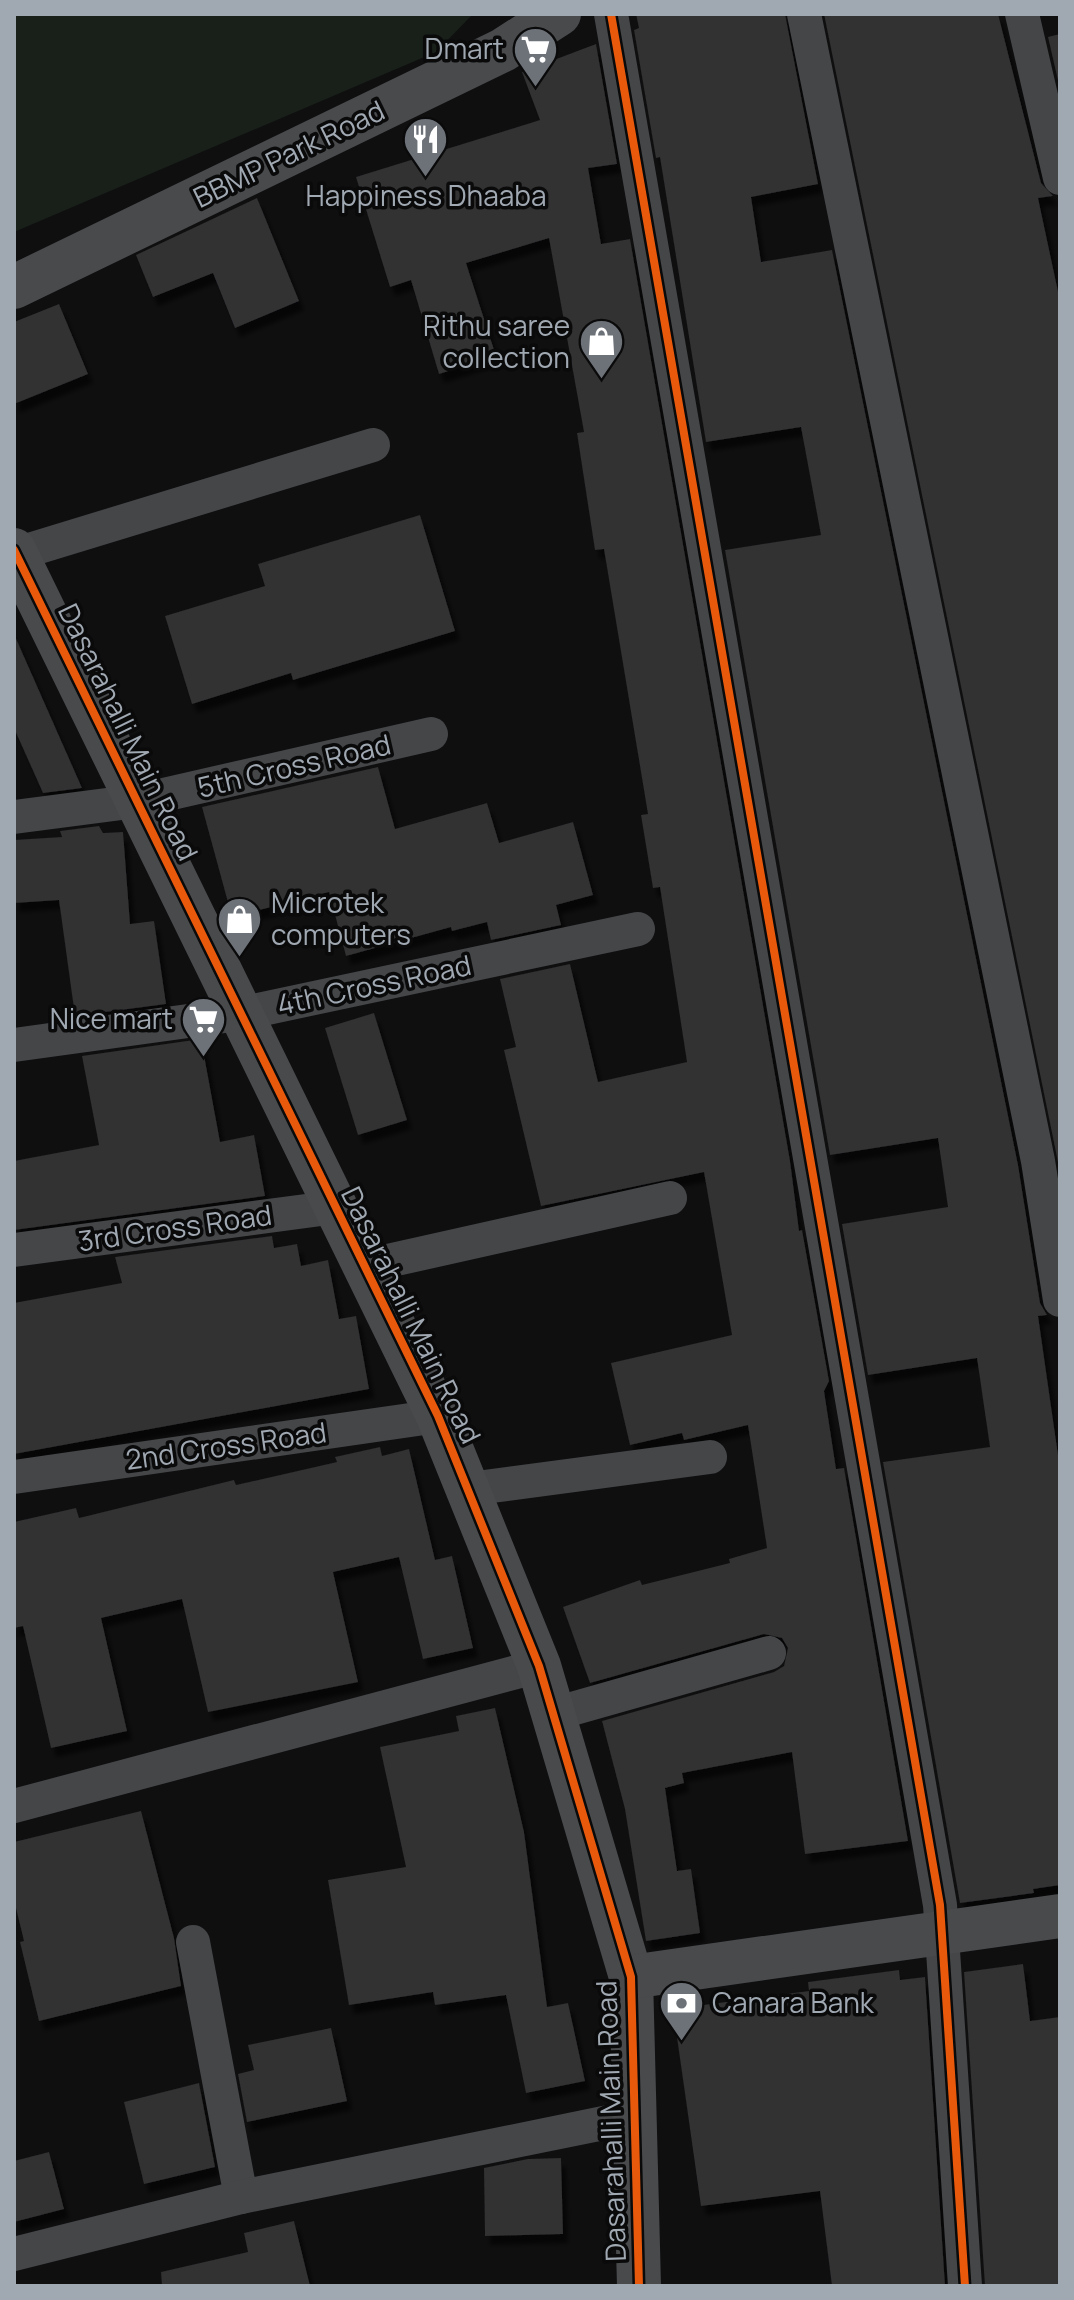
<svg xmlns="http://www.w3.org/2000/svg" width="1074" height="2300" font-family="Manrope,sans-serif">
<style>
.green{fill:#19201a}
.building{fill:#303032;filter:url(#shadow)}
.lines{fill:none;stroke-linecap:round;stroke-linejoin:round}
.street{stroke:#444648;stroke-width:34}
.secondary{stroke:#484a4c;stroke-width:44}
.cycleway-casing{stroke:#0a0a0b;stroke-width:13}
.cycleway{stroke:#e8590c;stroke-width:8}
.labels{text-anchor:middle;stroke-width:7;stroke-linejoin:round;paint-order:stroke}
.poi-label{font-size:28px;fill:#a0a8b2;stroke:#0a0a0b;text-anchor:end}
.street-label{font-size:28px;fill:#a0a8b2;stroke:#0a0a0b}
</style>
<defs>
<filter id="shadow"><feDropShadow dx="5" dy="9" stdDeviation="2" flood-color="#0009"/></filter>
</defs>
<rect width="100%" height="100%" fill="#0f0f10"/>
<!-- green -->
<path class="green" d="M14,14H473L436,52L14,232Z"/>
<!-- building -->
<g class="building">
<path d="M636,14H785L818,184L751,197L761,262L832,250L1018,1165L1040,1303L1047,1315L1038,1316L1060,1469V1885L1033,1889L1034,1893L960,1903L883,1462L990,1447L977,1358L868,1375L842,1224L948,1207L938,1138L830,1155L725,550L821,535L801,427L706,442L660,157L656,158L634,30L639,28Z"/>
<path d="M824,14H998L1041,183L1053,196L1038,198L1060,301V1172Z"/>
<path d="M1060,34V89L1048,37Z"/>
<path d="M596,44L617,164L588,168L601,244L630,239L790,1161L799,1231L802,1230L829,1381L824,1391L836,1469L844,1468L908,1841L805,1854L792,1752L682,1773L684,1783L665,1788L677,1871L691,1869L700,1933L646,1941L625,1809L602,1721L774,1672L784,1666L788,1648L782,1638L764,1634L590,1683L563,1607L640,1580L642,1585L730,1563L729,1559L767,1548L748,1425L684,1440L682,1433L630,1445L611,1363L732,1335L704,1172L541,1206L504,1050L516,1047L500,979L570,964L598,1082L687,1062L660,887L653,888L641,815L648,814L604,549L595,550L577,433L584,432L549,238L466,263L496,356L439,374L411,280L390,287L356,177L540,120L522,72Z"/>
<path d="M257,198L299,301L235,328L213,273L153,297L136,255Z"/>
<path d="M59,304L88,374L14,404V322Z"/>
<path d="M420,515L455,631L293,680L291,673L192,704L165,616L265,586L258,564Z"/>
<path d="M14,634L82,788L43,793L14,728Z"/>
<path d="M378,767L395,829L487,803L499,843L573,822L593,895L556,905L561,925L491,940L487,922L452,931L451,927L346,956L329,892L232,917L202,807Z"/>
<path d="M99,826L103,833L123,832L130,924L154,921L166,1004L75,1016L59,900L14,903V840L62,837L60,831Z"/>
<path d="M374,1013L407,1120L358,1135L325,1028Z"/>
<path d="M201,1039L220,1142L254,1135L265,1196L14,1230V1161L99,1145L82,1056Z"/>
<path d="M272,1236L274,1248L297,1244L301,1266L328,1260L339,1319L356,1316L369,1389L14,1454V1303L122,1283L115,1257Z"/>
<path d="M380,1447L382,1456L409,1449L435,1560L452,1556L473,1648L423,1659L399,1557L333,1572L358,1682L208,1712L182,1599L101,1618L127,1731L51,1748L23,1626L14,1628V1522L76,1508L79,1518L234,1480L236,1485L337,1462L335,1457Z"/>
<path d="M495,1708L524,1832L547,2007L568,2003L585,2081L526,2093L506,1995L435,2005L433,1992L349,2005L328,1880L406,1867L380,1747L459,1731L456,1716Z"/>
<path d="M141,1811L174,1938L181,1986L39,2021L20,1942L24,1941L14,1900V1842Z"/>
<path d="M1023,1964L1030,2021L1060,2017V2286H985L964,1972Z"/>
<path d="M899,1970L900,1980L925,1977L945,2286H832L820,2191L701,2206L673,2009L809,1991L808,1982Z"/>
<path d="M331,2028L347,2101L247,2122L238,2074L254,2070L248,2045Z"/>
<path d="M199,2083L215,2167L144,2184L124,2102Z"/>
<path d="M49,2152L64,2209L14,2222V2161Z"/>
<path d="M561,2158L563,2234L485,2236L484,2168L528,2159Z"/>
<path d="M294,2221L310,2286H162L161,2272L248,2252L244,2233Z"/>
</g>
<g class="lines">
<!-- street -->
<g class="street">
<path d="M611,14L940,1905L965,2286"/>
<path d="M804,14L1038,1161L1060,1300"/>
<path d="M1022,14L1060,178"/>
<path d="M16,554L373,445"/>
<path d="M14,817L137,801L431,734"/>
<path d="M14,1045L239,1014L638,929"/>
<path d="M14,1250L336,1207"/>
<path d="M365,1266L670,1198"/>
<path d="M14,1477L438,1416"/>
<path d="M469,1489L710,1457"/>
<path d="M554,1714L769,1653"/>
<path d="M14,1806L539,1666"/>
<path d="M193,1942L241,2197"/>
<path d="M14,2254L241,2197L633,2117"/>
</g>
<!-- secondary -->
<g class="secondary">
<path d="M14,287L503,50L559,14"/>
<path d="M14,550L438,1416L539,1666L631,1977L639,2286"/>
<path d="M631,1977L1060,1916"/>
</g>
<defs>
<g id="cycleway">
<path d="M611,14L940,1905L965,2286"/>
<path d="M14,550L438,1416L539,1666L631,1977L639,2286"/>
</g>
</defs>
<!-- cycleway casing -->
<use href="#cycleway" class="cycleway-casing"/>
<!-- cycleway -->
<use href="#cycleway" class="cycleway"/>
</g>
<!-- icons -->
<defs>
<symbol id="supermarket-pin" viewBox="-11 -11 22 30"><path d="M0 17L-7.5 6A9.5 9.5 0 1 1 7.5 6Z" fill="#6d7279" stroke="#0a0a0b"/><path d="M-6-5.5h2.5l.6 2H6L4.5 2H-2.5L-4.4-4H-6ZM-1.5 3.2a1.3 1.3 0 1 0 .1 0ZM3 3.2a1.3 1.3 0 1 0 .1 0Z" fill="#fff"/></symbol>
<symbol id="restaurant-pin" viewBox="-11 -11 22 30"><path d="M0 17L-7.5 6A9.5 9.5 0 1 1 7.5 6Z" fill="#6d7279" stroke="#0a0a0b"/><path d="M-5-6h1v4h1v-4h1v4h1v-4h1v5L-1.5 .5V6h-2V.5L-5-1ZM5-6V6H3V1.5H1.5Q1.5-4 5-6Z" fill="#fff"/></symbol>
<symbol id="shop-pin" viewBox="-11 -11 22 30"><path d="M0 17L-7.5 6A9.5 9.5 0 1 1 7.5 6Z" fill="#6d7279" stroke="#0a0a0b"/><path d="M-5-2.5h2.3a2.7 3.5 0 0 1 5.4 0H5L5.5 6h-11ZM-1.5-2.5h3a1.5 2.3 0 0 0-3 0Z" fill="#fff"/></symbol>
<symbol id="bank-pin" viewBox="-11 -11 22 30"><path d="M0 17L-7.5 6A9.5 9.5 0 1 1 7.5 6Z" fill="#6d7279" stroke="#0a0a0b"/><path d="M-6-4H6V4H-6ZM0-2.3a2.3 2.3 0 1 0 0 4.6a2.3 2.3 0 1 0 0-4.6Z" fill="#fff"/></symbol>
</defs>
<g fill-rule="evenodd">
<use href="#supermarket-pin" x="510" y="24" width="51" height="69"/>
<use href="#restaurant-pin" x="400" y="114" width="51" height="69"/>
<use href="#shop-pin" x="576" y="316" width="51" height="69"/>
<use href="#shop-pin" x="214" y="894" width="51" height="69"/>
<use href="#supermarket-pin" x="178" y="994" width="51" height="69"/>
<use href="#bank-pin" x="656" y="1978" width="51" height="69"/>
</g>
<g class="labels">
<!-- poi labels -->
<g class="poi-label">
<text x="504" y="59">Dmart</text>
<text x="426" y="206" text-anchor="middle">Happiness Dhaaba</text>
<text x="570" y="336">Rithu saree<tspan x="570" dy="32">collection</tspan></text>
<text x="271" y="913" text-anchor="start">Microtek<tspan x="271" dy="32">computers</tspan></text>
<text x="173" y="1029">Nice mart</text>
<text x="712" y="2013" text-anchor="start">Canara Bank</text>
</g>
<!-- street labels -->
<g class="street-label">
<text transform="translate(289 154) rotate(-26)" y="10">BBMP Park Road</text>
<text transform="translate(128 732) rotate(64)" y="10">Dasarahalli Main Road</text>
<text transform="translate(294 766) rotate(-13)" y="10">5th Cross Road</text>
<text transform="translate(374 985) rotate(-12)" y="10">4th Cross Road</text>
<text transform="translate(175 1228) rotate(-8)" y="10">3rd Cross Road</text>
<text transform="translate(411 1315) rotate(64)" y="10">Dasarahalli Main Road</text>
<text transform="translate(226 1446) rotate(-8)" y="10">2nd Cross Road</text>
<text transform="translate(611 2121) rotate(-92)" y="10">Dasarahalli Main Road</text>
</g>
</g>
<!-- border -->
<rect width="1074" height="2300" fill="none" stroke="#a0a8b2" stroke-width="32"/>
</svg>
